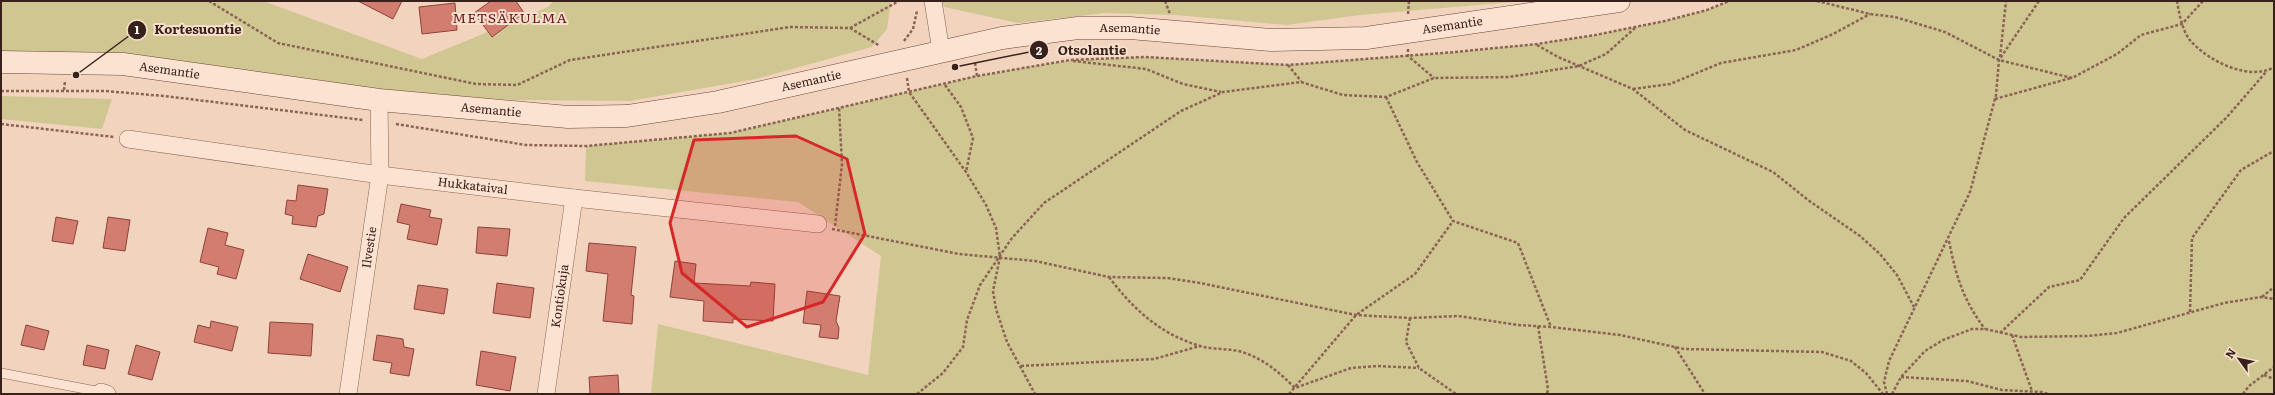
<svg xmlns="http://www.w3.org/2000/svg" width="2275" height="395" font-family="Literata,serif">
<style>
.green{fill:#d0c691}
.building{fill:#d37d70;stroke:#8d4239}
.lines{fill:none;stroke-linecap:round;stroke-linejoin:round}
.lane-casing{stroke:#8b6355;stroke-width:10}
.street-casing{stroke:#8b6355;stroke-width:18}
.secondary-casing{stroke:#6d4438;stroke-width:23}
.path{stroke:#8b6355;stroke-width:2.5;stroke-dasharray:3 2;stroke-linecap:butt}
.lane{stroke:#fce3d1;stroke-width:9}
.street{stroke:#fce3d1;stroke-width:17}
.secondary{stroke:#fce3d1;stroke-width:22}
.marked{fill:#d62828;fill-opacity:0.2;stroke:#d62828;stroke-width:3;stroke-linejoin:round}
.labels{text-anchor:middle;stroke-width:4;stroke-linejoin:round;paint-order:stroke}
.street-label{font-size:12px;fill:#39211b;stroke:#f8e0ce}
.quarter-label{font-size:14px;letter-spacing:1px;fill:#6a161c;stroke:#f8e0ce}
.leader{fill:none;stroke:#39211b;stroke-width:1.5}
.callout-dot{fill:#39211b;stroke:#f8e0ce;stroke-width:1.5}
.mark-label{font-size:12px;text-anchor:middle;font-weight:bold;fill:#fff}
.callout-label{font-size:13px;text-anchor:middle;font-weight:bold;fill:#39211b;stroke:#f8e0ce;stroke-width:4;stroke-linejoin:round;paint-order:stroke}
</style>
<rect width="100%" height="100%" fill="#f2d4be"/>
<!-- green -->
<g class="green">
<path d="M1,1H263L422,59L548,7L553,1H891L887,29L872,47L756,79L630,101L516,100L404,93L1,52Z"/>
<path d="M942,1H1527L1360,15L1287,25L1175,15L1105,13L1018,23L944,7Z"/>
<path d="M1729,1H2274V394H651L658,324L868,375L881,256L798,202L585,181L586,146L730,133L977,76L1070,60L1145,57L1288,65L1455,52L1537,44L1595,35L1665,21L1707,10Z"/>
<path d="M1,96L112,99L102,129L1,119Z"/>
</g>
<!-- building -->
<g class="building">
<path d="M358,1H402L393,19Z"/>
<path d="M491,1H516L524,13L492,37L474,13Z"/>
<path d="M455,3L457,30L422,34L419,7Z"/>
<path d="M298,185L328,189L324,214L318,216L316,227L292,224L293,216L285,214L287,200L296,201Z"/>
<path d="M401,204L431,210L429,217L442,219L437,245L407,239L410,225L397,222Z"/>
<path d="M56,217L78,221L73,244L52,241Z"/>
<path d="M108,217L130,220L125,251L103,248Z"/>
<path d="M478,227L510,229L507,256L476,253Z"/>
<path d="M208,228L228,233L225,245L244,250L236,279L217,274L219,267L200,262Z"/>
<path d="M589,243L636,247L631,295L634,296L632,324L603,321L608,274L586,271Z"/>
<path d="M308,254L348,267L340,292L300,279Z"/>
<path d="M675,261L696,264L694,283L750,286L751,282L775,284L773,321L733,319V323L703,321L704,301L670,297Z"/>
<path d="M497,283L534,288L530,318L493,313Z"/>
<path d="M418,285L448,289L444,314L414,309Z"/>
<path d="M807,291L840,296L836,321L839,328L838,339L819,337L821,325L803,323Z"/>
<path d="M211,321L238,327L232,351L194,342L198,325L210,328Z"/>
<path d="M270,322L313,324L311,356L268,353Z"/>
<path d="M26,325L49,331L44,350L21,345Z"/>
<path d="M377,335L403,339L404,347L414,349L409,376L390,373L392,363L373,360Z"/>
<path d="M87,345L109,350L105,369L83,365Z"/>
<path d="M136,345L160,352L152,380L128,374Z"/>
<path d="M481,351L516,357L510,391L476,385Z"/>
<path d="M618,375L619,394H590L589,377Z"/>
</g>
<g class="lines">
<defs>
<path id="lane" d="M1,373L101,392"/>
<g id="street">
<path d="M933,1L941,51"/>
<path id="s1" d="M128,139L380,175L574,198L818,224"/>
<path d="M101,392L107,394"/>
<path id="s2" d="M348,394L380,175L379,100"/>
<path id="s3" d="M546,394L574,198"/>
</g>
<g id="secondary">
<path id="s4" d="M1,62L123,64L379,100L568,117L627,116L718,102L1002,38L1078,28H1130L1271,40L1366,38L1619,1"/>
</g>
</defs>
<!-- lane casing -->
<use href="#lane" class="lane-casing"/>
<!-- street casing -->
<use href="#street" class="street-casing"/>
<!-- secondary casing -->
<use href="#secondary" class="secondary-casing"/>
<!-- path -->
<g class="path">
<path d="M209,1L278,43L476,84L517,85L570,60L790,27L850,28L899,1"/>
<path d="M1165,1L1170,14"/>
<path d="M1817,1L1870,14L1895,17L1945,32L1999,60L2072,78L2117,54L2141,35L2182,24L2203,1"/>
<path d="M2177,1C2179,13 2182,29 2189,39C2206,60 2249,82 2274,67"/>
<path d="M1408,14L1409,1"/>
<path d="M850,28L880,46"/>
<path d="M904,41L913,29L917,11"/>
<path d="M1537,45L1558,57L1633,89L1685,130L1773,172L1808,200L1860,236L1880,254L1897,275L1914,307"/>
<path d="M1408,49V56L1434,78"/>
<path d="M2000,57L2006,1"/>
<path d="M1073,61L1146,69L1183,84L1221,92"/>
<path d="M975,63L977,76"/>
<path d="M1288,65L1301,81"/>
<path d="M907,78L909,92L966,172L986,205L996,228L1000,257L993,291L996,309L1007,342L1035,394"/>
<path d="M945,85L961,107L973,138L966,172"/>
<path d="M1633,89L1670,84L1721,63L1796,50L1833,34L1870,14"/>
<path d="M64,90L65,81"/>
<path d="M1,91H105L164,96L363,120"/>
<path d="M1386,97L1417,162L1453,221L1518,243L1551,327"/>
<path d="M1995,99L2071,78"/>
<path d="M1,124L114,137"/>
<path d="M396,124L526,145L586,146L730,133L977,76L1070,60L1145,57L1288,65L1455,52L1537,44L1595,35L1665,21L1707,10L1729,1"/>
<path d="M835,226L842,164L839,107"/>
<path d="M832,229L959,254L1035,261L1109,277L1167,278L1200,283L1356,315L1410,318L1458,316L1518,325L1551,327L1620,335L1684,349L1822,352L1851,361L1866,373L1883,394"/>
<path d="M1949,241C1956,276 1963,300 1985,329"/>
<path d="M1109,277C1133,309 1160,334 1200,346C1214,350 1229,348 1242,352C1264,359 1279,372 1295,388L1351,368L1378,366L1419,368"/>
<path d="M2262,297L2274,287"/>
<path d="M2190,312L2192,238L2241,170L2274,151"/>
<path d="M1410,318L1406,342L1419,368L1456,394"/>
<path d="M1538,326L1548,389L1547,394"/>
<path d="M2000,333L2049,287L2080,280L2124,218L2227,117L2266,72"/>
<path d="M2012,335L2032,391"/>
<path d="M1675,347L1705,394"/>
<path d="M1021,366L1154,359L1200,346"/>
<path d="M2264,375L2274,379"/>
<path d="M1901,377L1967,381L2002,390L2041,392L2049,394"/>
<path d="M917,394L943,373L963,347L967,320L980,285L1012,238L1044,203L1181,111L1223,92L1301,82L1343,95L1386,97L1434,78L1509,77L1579,66L1606,54L1636,27"/>
<path d="M1289,394L1356,315L1415,274L1453,221"/>
<path d="M1887,394L1884,382L1889,361L1970,192L1996,95L1999,60L2039,1"/>
<path d="M1892,394L1901,377L1925,351L1943,340L1972,329H1985L2021,337L2087,336L2117,333L2224,303L2261,297L2274,299"/>
<path d="M2243,394L2249,386L2274,367"/>
</g>
<!-- lane -->
<use href="#lane" class="lane"/>
<!-- street -->
<use href="#street" class="street"/>
<!-- secondary -->
<use href="#secondary" class="secondary"/>
</g>
<!-- marked area -->
<path class="marked" d="M796,136L847,159L865,234L823,302L747,327L682,273L670,223L694,140Z"/>
<g class="labels">
<!-- street labels -->
<g class="street-label">
<text dy="4" stroke="none"><textPath href="#s4" startOffset="1465">Asemantie</textPath></text>
<text dy="4" stroke="none"><textPath href="#s4" startOffset="1141">Asemantie</textPath></text>
<text dy="4" stroke="none"><textPath href="#s4" startOffset="169">Asemantie</textPath></text>
<text dy="4" stroke="none"><textPath href="#s4" startOffset="817">Asemantie</textPath></text>
<text dy="4" stroke="none"><textPath href="#s4" startOffset="493">Asemantie</textPath></text>
<text dy="4" stroke="none"><textPath href="#s1" startOffset="348">Hukkataival</textPath></text>
<text dy="4" stroke="none"><textPath href="#s2" startOffset="148">Ilvestie</textPath></text>
<text dy="4" stroke="none"><textPath href="#s3" startOffset="99">Kontiokuja</textPath></text>
</g>
<!-- quarter labels -->
<g class="quarter-label">
<text x="510" y="23">METSÄKULMA</text>
</g>
</g>
<!-- callouts -->
<path class="leader" d="M76 75L137 30M955 67L1039 50"/>
<g class="callout-dot">
<circle cx="76" cy="75" r="4"/>
<circle cx="955" cy="67" r="4"/>
<circle cx="137" cy="30" r="10"/>
<circle cx="1039" cy="50" r="10"/>
</g>
<g class="mark-label">
<text x="137" y="34">1</text>
<text x="1039" y="55">2</text>
</g>
<g class="callout-label">
<text x="198" y="34">Kortesuontie</text>
<text x="1092" y="55">Otsolantie</text>
</g>
<!-- border -->
<rect width="2275" height="395" fill="none" stroke="#39211b" stroke-width="4"/>
<!-- north arrow -->
<g transform="translate(2239 359) rotate(303)" stroke="#f8e0ce" stroke-width="3" paint-order="stroke">
<path d="M0-3L7 15L0 10L-7 15Z" fill="#39211b"/>
<text y="-6" font-size="11" font-weight="bold" text-anchor="middle" fill="#39211b">N</text>
</g>
</svg>
